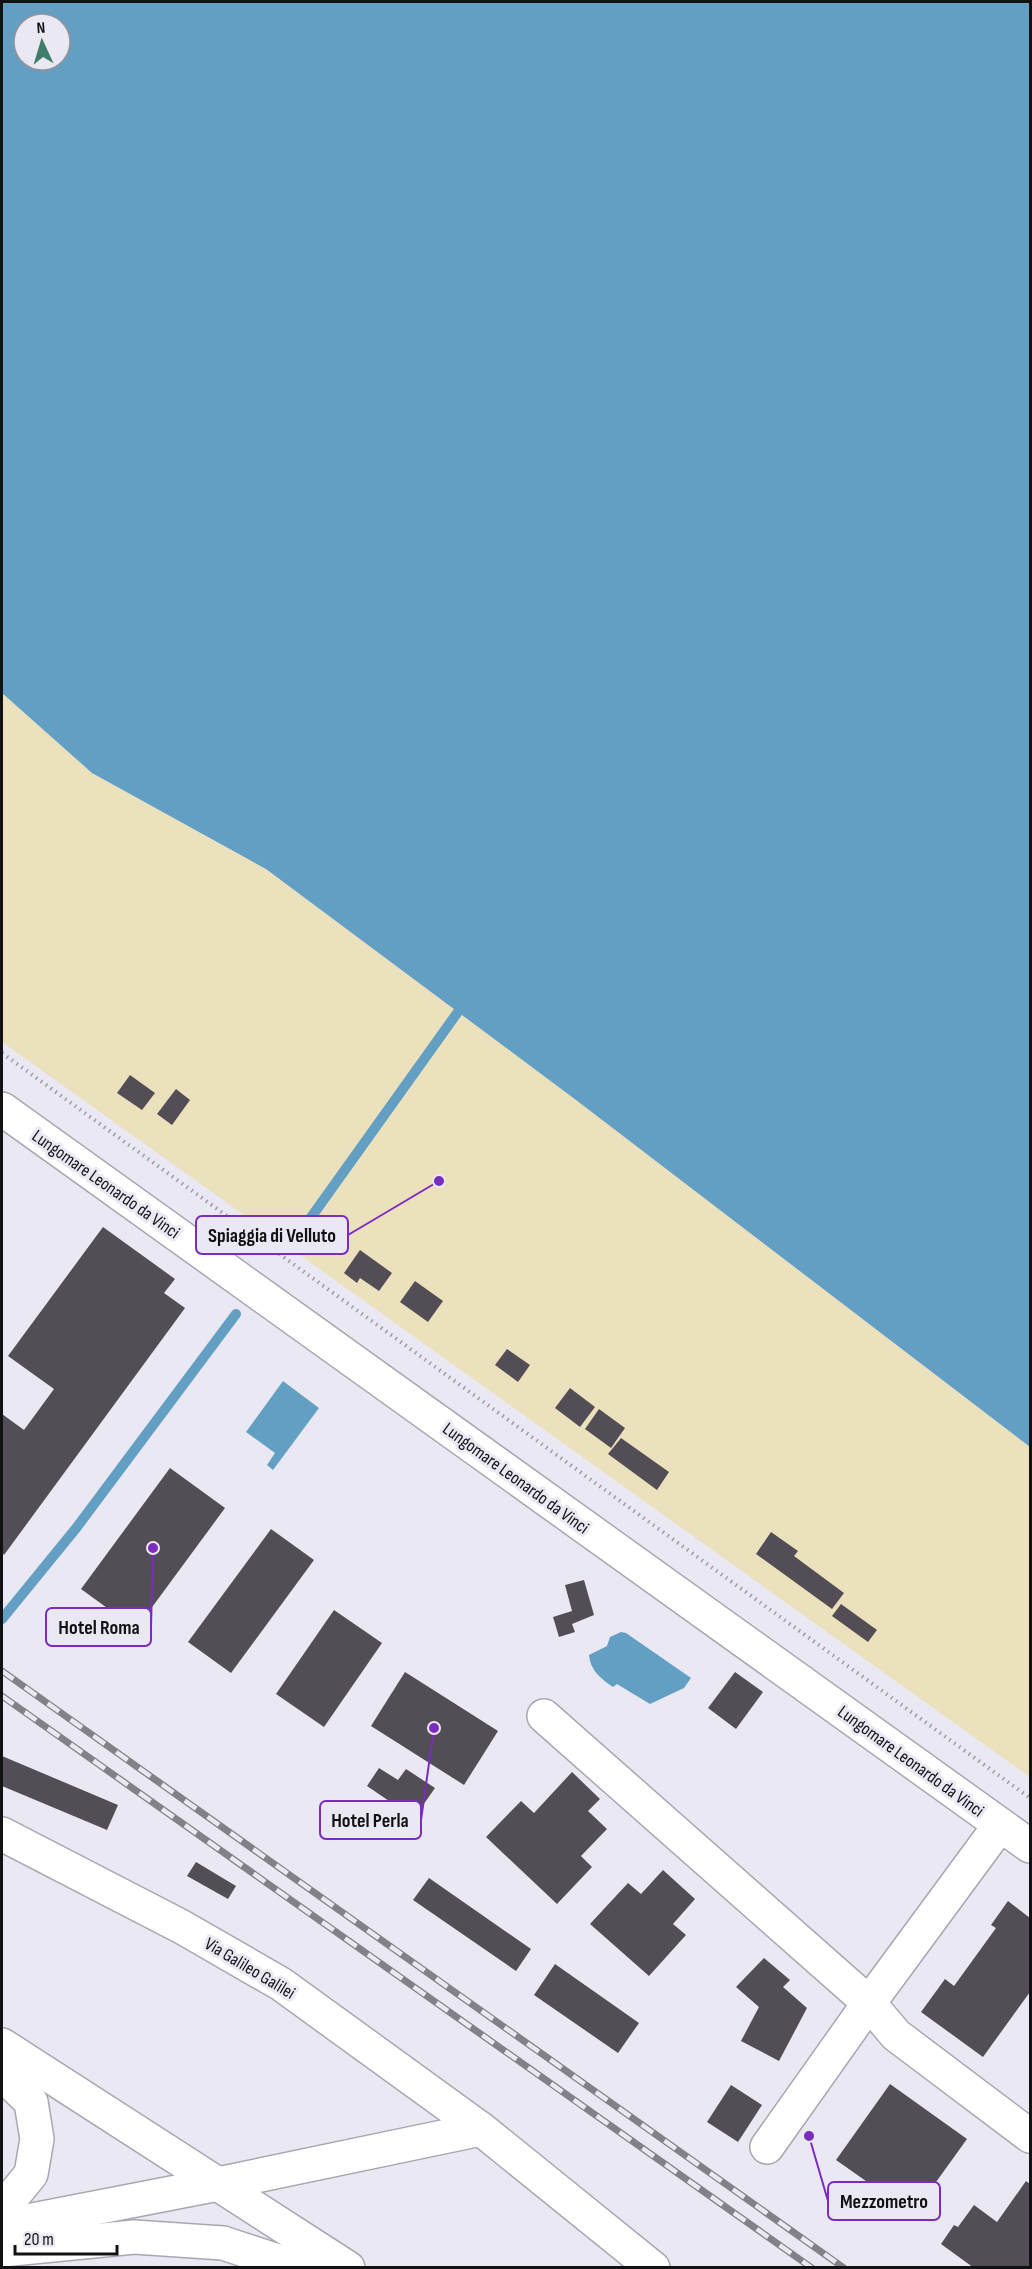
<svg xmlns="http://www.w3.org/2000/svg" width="1032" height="2269" font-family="'Sofia Sans Condensed',sans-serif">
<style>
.sand{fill:#ebe1bc}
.water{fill:#639fc2;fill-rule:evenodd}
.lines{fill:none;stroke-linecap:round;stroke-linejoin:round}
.stream{stroke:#639fc2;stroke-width:10}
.building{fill:#534e55}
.minor-casing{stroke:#a8a7b1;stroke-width:36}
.major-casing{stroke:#a8a7b1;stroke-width:36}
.path{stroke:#9c9ba3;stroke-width:4;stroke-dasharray:1.5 4.5;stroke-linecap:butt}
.minor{stroke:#fff;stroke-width:33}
.major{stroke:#fff;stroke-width:33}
.rail-casing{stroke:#818187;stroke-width:7}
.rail{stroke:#eae9f3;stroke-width:4.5;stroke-dasharray:14;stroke-linecap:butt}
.labels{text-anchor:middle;stroke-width:6;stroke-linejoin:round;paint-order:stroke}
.street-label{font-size:18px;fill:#121215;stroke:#eae9f3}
.leader{fill:none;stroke:#7b2cbf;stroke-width:2}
.callout-dot{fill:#7b2cbf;stroke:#eae9f3;stroke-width:2}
.callout{fill:#eae9f3;stroke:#7b2cbf;stroke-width:2}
.callout-label{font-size:20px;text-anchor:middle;font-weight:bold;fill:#121215}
</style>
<rect width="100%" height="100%" fill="#eae9f3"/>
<!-- sand -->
<path class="sand" d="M2,693L92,773L266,869L576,1100L1030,1447V1777L2,1042Z"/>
<!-- water -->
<g class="water">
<path d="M2,2H1030V1447L576,1100L266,869L92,773L2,693ZM24,24H60V60H24Z"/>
<path d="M283,1381L319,1408L273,1470L267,1465L275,1453L246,1432Z"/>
<path d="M621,1632L626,1633L691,1678L684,1688L650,1704L617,1684L613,1687C601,1679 590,1670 589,1655L607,1646L610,1637Z"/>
</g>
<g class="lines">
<!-- stream -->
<g class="stream">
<path d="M297,1237L465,1002"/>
<path d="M2,1619L77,1527L236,1314"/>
</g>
</g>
<!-- building -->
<g class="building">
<path d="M130,1075L155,1093L142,1110L117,1093Z"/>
<path d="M176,1089L190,1100L172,1125L157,1114Z"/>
<path d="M103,1227L175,1279L164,1293L185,1308L4,1555L2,1552V1414L24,1430L54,1389L8,1356Z"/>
<path d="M360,1250L392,1273L379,1291L360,1278L357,1283L344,1273Z"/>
<path d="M415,1281L443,1301L428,1322L400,1302Z"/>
<path d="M507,1349L530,1365L518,1382L495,1365Z"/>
<path d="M570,1388L595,1407L580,1427L555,1408Z"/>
<path d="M599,1409L625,1428L611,1448L585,1429Z"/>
<path d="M621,1438L669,1472L657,1490L608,1454Z"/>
<path d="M170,1468L225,1508L136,1629L81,1589Z"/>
<path d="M271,1529L314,1560L231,1673L188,1642Z"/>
<path d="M771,1532L798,1551L794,1556L844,1593L832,1609L756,1554Z"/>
<path d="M584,1580L594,1615L572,1624L575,1632L559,1637L553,1617L572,1611L565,1585Z"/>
<path d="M841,1604L877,1630L868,1642L832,1616Z"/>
<path d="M334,1610L382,1643L324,1727L276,1694Z"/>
<path d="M405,1672L498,1731L464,1785L371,1726Z"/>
<path d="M735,1672L763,1692L736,1729L708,1708Z"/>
<path d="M2,1756L118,1805L107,1830L2,1786Z"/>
<path d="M379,1768L398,1780L406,1769L435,1788L414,1818L367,1786Z"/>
<path d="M572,1772L600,1799L588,1811L607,1829L581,1856L592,1867L557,1904L486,1837L521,1801L534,1813Z"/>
<path d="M196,1862L236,1886L228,1899L187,1876Z"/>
<path d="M663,1870L695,1899L673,1924L686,1935L649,1976L590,1924L628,1883L641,1894Z"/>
<path d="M429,1878L531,1949L516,1971L413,1900Z"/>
<path d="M1008,1901L1030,1918V1992L983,2057L921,2012L945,1979L954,1986L996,1928L991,1925Z"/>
<path d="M764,1958L790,1980L783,1987L807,2008L779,2061L741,2041L759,2007L736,1987Z"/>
<path d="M555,1964L639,2023L618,2053L534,1995Z"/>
<path d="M890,2084L967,2139L913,2214L836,2160Z"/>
<path d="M731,2085L762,2105L738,2142L707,2122Z"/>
<path d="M1026,2181L1030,2184V2268H974L941,2244L954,2225L958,2227L974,2205L997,2222Z"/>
</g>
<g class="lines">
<defs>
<g id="minor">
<path d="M2,1109L1030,1846"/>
<path d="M544,1716L869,2003L896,2035L1030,2136"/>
<path d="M2,1834L182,1927L281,1984L481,2129L653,2268"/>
<path d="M2,2074L31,2102L37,2139L31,2174L9,2201L2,2205"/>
<path d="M767,2147L869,2003L1000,1825"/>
<path d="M2,2226L218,2184L481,2129"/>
<path d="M2,2250L134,2237L223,2243L299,2268"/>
</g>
<path id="major" d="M2,2045L348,2268"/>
</defs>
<!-- minor casing -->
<use href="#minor" class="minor-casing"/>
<!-- major casing -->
<use href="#major" class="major-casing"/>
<!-- path -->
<path class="path" d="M2,1053L1030,1798"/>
<!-- minor -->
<use href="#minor" class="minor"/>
<!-- major -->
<use href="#major" class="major"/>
<defs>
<g id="rail">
<path d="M2,1671L844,2268"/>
<path d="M2,1696L812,2268"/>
</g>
</defs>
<!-- rail casing -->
<use href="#rail" class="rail-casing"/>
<!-- rail -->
<use href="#rail" class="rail"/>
</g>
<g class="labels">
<!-- street labels -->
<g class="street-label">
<text transform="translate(106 1184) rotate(35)" y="6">Lungomare Leonardo da Vinci</text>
<text transform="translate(516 1478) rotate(36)" y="6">Lungomare Leonardo da Vinci</text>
<text transform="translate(911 1761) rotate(36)" y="6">Lungomare Leonardo da Vinci</text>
<text transform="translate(250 1968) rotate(31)" y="6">Via Galileo Galilei</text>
</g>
</g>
<!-- callouts -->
<path class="leader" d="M439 1181L348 1235M153 1548L151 1627M434 1728L421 1820M809 2136L828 2201"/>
<g class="callout-dot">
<circle cx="439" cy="1181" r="6"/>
<circle cx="153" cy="1548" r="6"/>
<circle cx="434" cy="1728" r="6"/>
<circle cx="809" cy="2136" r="6"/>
</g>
<g class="callout">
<rect x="196" y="1216" width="152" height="38" rx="6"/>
<rect x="46" y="1608" width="105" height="38" rx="6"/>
<rect x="320" y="1801" width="101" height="38" rx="6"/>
<rect x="828" y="2182" width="112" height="38" rx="6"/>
</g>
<g class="callout-label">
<text x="272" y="1242">Spiaggia di Velluto</text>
<text x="99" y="1634">Hotel Roma</text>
<text x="370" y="1827">Hotel Perla</text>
<text x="884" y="2208">Mezzometro</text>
</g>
<!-- border -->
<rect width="1032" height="2269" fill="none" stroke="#121215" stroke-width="6"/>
<!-- north arrow -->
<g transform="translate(42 42) rotate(356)"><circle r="28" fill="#eae9f3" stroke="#94939a" stroke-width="1.5"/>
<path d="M0-4.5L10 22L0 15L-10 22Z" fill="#3e7e6b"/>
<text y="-9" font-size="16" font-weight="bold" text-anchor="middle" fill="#121215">N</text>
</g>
<!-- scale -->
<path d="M15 2245v9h102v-9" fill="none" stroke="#121215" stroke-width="3"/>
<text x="24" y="2245" font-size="18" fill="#121215" stroke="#eae9f3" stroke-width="4.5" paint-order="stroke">20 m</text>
</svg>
